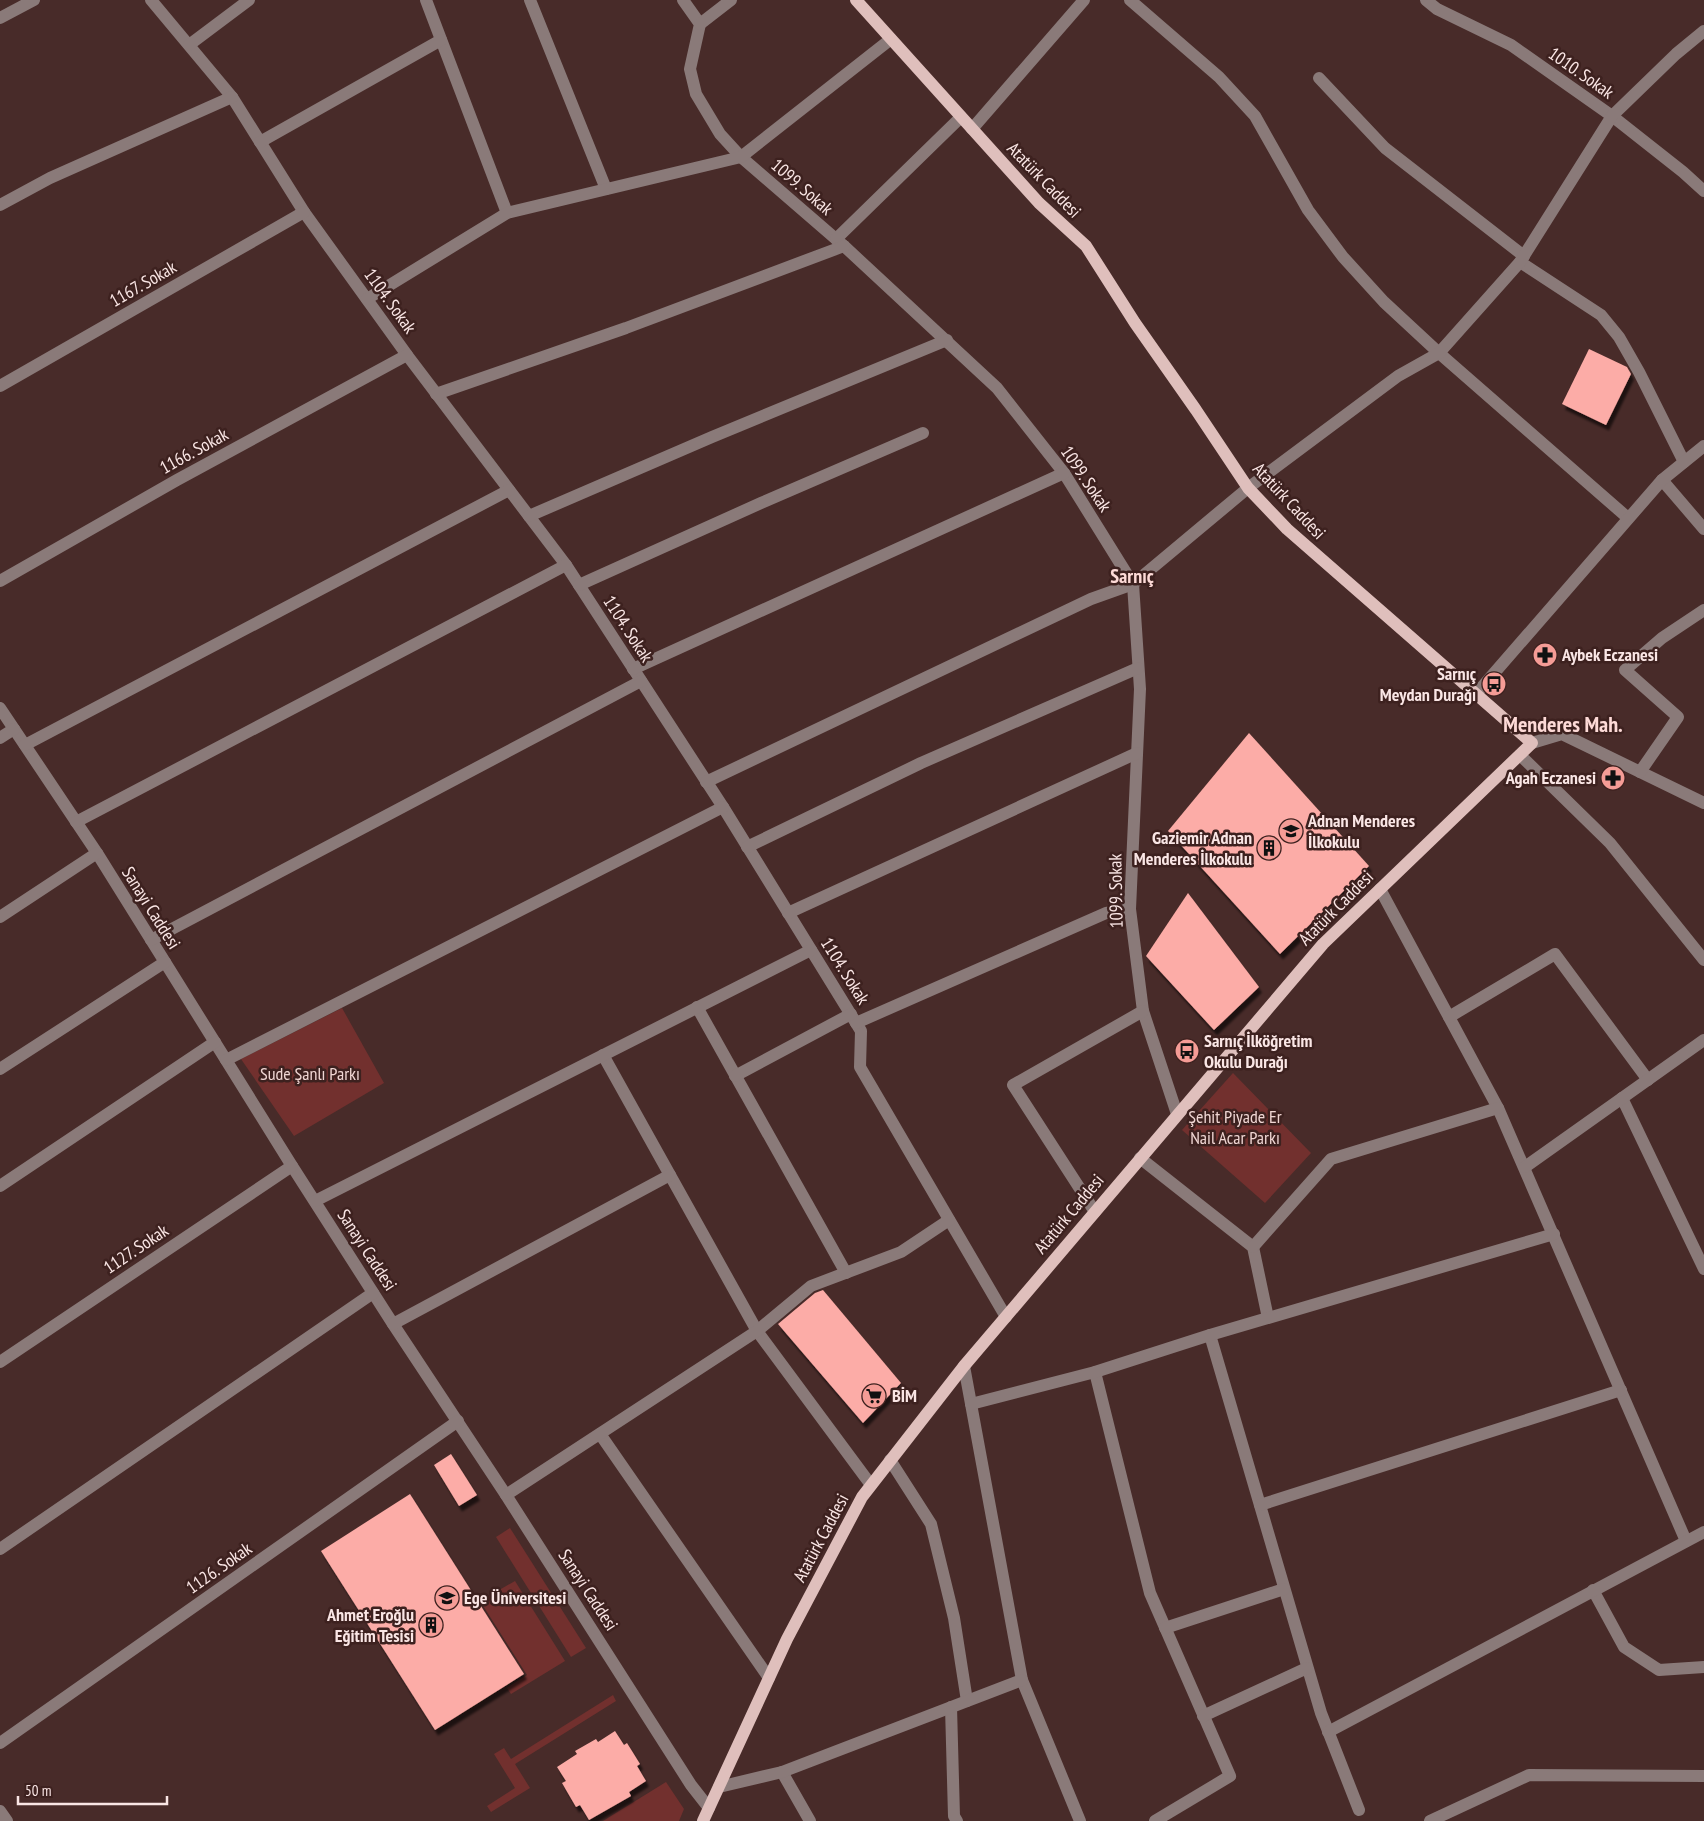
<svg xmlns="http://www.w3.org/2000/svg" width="1704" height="1821" font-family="'PT Sans Narrow',sans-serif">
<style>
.green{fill:#72302e}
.building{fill:#fcaca7;filter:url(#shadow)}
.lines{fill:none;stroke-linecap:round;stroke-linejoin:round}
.minor{stroke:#8a7a79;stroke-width:12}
.major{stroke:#dfbfbc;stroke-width:12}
.labels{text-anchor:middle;stroke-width:5;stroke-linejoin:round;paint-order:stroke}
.street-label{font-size:18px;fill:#fae6e5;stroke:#3d211f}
.poi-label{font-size:18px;font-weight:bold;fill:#fae6e5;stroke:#3d211f;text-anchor:start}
.park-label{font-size:18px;fill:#f0d6d3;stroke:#3d211f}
.quarter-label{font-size:20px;font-weight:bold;fill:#fddad7;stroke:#3d211f}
.district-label{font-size:22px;font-weight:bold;fill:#fddad7;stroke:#3d211f}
</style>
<defs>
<filter id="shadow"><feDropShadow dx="3" dy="5.5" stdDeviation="1" flood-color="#0009"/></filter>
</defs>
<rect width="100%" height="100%" fill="#482b29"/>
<!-- green -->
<g class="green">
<path d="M342,1008L384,1083L294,1136L241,1059Z"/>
<path d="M1233,1073L1311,1153L1265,1203L1182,1130Z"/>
<path d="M510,1528L586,1648L571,1657L496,1537Z"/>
<path d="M515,1581L565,1661L511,1694L507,1688L527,1675L480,1601Z"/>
<path d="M613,1695L616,1701L515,1764L530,1788L491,1812L487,1806L515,1788L494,1754L504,1748L511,1759Z"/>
<path d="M666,1782L684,1809L679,1821H603Z"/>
</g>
<!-- building -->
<g class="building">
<path d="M1589,349L1627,367L1631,374L1606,425L1562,404Z"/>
<path d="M1249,733L1369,866L1280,954L1168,831Z"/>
<path d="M1188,893L1259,987L1214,1030L1146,956Z"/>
<path d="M823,1290L901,1383L863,1423L778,1324L815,1293Z"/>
<path d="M451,1454L477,1495L459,1506L434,1465Z"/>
<path d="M410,1494L524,1674L435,1730L321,1551Z"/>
<path d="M615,1731L624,1745L627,1743L640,1764L637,1766L646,1781L629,1792L631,1796L589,1820L580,1805L576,1807L562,1783L566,1781L557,1767L577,1754L575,1751L596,1739L598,1742Z"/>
</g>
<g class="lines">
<!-- minor -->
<g class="minor">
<path d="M151,0L232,97L304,212L407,355L566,565L723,807L861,1031L860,1067L1006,1317"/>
<path d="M426,0L507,213"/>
<path d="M530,0L606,189"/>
<path d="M683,0L700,24L690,69L696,94L720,134L741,157L844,246L997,388L1064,473L1133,584L1140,689L1130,909L1143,1011L1177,1114"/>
<path d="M1130,0L1219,77L1255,116L1308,210L1343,257L1384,302L1439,353L1628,518"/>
<path d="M1426,0L1437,9L1511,45L1612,116L1683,172L1704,191"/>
<path d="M0,18L34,0"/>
<path d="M700,24L731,0"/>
<path d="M189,45L249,0"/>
<path d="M1319,78L1385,148L1524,256"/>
<path d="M972,129L1084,0"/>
<path d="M260,142L441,40"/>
<path d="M0,205L50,178L232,97"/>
<path d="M836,239L961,117"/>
<path d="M1520,262L1601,315L1619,337L1639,372L1684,462"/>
<path d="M367,299L507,213L741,157L891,39"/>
<path d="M0,386L304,212"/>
<path d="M436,394L626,328L844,246"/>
<path d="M1662,480L1704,529"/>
<path d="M529,516L712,437L947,340"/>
<path d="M0,581L177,480L407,355"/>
<path d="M579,585L761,503L923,433"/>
<path d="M633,669L1064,473"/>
<path d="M1476,694L1662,480L1704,446"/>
<path d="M0,708L97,853L292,1166L393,1324L506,1495L691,1785L709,1808"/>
<path d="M0,738L14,729"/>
<path d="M1532,743L1562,734L1704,803"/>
<path d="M25,745L509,490"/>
<path d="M1520,755L1610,843L1704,960"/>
<path d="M1640,772L1678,717L1625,670L1662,638L1704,610"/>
<path d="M706,782L1091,599L1133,584L1248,488L1398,376L1439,353L1520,262L1612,116L1676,54L1704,31"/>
<path d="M76,822L566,565"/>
<path d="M747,847L921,763L1138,668"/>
<path d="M1380,889L1498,1108L1686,1541"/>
<path d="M788,913L1137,753"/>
<path d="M0,917L97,853"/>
<path d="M151,940L641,681"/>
<path d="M697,1007L846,1273"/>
<path d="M1449,1017L1555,954L1648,1080"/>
<path d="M856,1023L1106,913L1130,909"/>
<path d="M603,1055L757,1331L871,1485"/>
<path d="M226,1060L723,807"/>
<path d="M0,1069L165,962"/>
<path d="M735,1076L851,1014"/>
<path d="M1622,1098L1704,1269"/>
<path d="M1140,1158L1253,1247L1268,1318"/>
<path d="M1525,1167L1704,1040"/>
<path d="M0,1186L215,1042"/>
<path d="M315,1201L811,950"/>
<path d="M1095,1212L1013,1085L1143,1011"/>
<path d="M1253,1247L1331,1159L1498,1108"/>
<path d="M393,1324L670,1175"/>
<path d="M1210,1335L1321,1713L1359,1810"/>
<path d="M0,1362L292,1166"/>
<path d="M964,1366L1022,1680L1080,1821"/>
<path d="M1095,1372L1150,1593L1230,1776L1155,1821"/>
<path d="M971,1404L1095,1372L1210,1335L1554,1234"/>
<path d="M600,1434L769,1678"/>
<path d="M890,1460L931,1524L954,1618L967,1701"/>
<path d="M506,1495L757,1331L811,1286L901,1252L949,1220"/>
<path d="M1260,1505L1621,1390"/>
<path d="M0,1549L373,1293"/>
<path d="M1593,1590L1624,1647L1659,1670L1704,1667"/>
<path d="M1165,1628L1284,1589"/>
<path d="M951,1707L954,1816L957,1821"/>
<path d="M1203,1716L1307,1668"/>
<path d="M1328,1732L1704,1532"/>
<path d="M0,1743L458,1421"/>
<path d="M782,1772L810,1821"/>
<path d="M719,1787L782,1772L1022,1680"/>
<path d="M0,1811L7,1821"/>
<path d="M1430,1821L1529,1775L1704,1776"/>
</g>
<!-- major -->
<path class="major" d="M703,1821L787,1639L862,1497L964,1366L1323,944L1532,743L1287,529L1248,488L1196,410L1135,323L1086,246L1039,203L856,0"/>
</g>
<!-- icons -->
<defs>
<symbol id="pharmacy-disc" viewBox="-11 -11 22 22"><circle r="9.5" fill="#f59c96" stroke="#3d211f"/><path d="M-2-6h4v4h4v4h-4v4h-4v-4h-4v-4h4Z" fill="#111"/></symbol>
<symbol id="bus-disc" viewBox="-11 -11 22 22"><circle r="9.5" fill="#f59c96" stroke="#3d211f"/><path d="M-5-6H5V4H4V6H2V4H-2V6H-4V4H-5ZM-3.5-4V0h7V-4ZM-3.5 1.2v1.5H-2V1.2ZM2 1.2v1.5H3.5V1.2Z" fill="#111"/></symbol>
<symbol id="school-disc" viewBox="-11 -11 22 22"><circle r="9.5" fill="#f59c96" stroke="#3d211f"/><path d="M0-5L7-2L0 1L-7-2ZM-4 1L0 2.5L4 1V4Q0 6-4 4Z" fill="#111"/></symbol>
<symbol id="building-disc" viewBox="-11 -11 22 22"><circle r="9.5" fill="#f59c96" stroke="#3d211f"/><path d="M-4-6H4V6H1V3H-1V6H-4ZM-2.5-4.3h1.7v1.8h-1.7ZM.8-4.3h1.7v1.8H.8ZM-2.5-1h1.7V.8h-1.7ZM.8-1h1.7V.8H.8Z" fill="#111"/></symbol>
<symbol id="supermarket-disc" viewBox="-11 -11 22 22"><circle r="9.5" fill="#f59c96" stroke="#3d211f"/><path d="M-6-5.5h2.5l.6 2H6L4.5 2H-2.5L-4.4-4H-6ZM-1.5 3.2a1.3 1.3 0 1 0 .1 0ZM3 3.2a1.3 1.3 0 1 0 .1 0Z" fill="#111"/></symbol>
<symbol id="university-disc" viewBox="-11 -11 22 22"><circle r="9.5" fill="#f59c96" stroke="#3d211f"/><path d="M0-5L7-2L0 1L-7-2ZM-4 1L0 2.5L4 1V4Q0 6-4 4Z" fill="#111"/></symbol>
</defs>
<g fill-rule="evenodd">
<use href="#pharmacy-disc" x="1531" y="641" width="28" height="28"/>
<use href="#bus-disc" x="1480" y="670" width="28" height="28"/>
<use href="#pharmacy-disc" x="1599" y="764" width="28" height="28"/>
<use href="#school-disc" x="1277" y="817" width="28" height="28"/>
<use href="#building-disc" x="1255" y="834" width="28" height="28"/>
<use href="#bus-disc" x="1173" y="1037" width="28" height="28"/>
<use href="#supermarket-disc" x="860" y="1382" width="28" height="28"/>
<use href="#university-disc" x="433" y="1584" width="28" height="28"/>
<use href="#building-disc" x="417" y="1611" width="28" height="28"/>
</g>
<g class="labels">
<!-- street labels -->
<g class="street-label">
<text transform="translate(1581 73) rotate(35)" y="6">1010. Sokak</text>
<text transform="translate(1044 180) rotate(46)" y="6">Atatürk Caddesi</text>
<text transform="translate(802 187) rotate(41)" y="6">1099. Sokak</text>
<text transform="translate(143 284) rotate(-30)" y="6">1167. Sokak</text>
<text transform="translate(390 301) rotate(54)" y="6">1104. Sokak</text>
<text transform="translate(194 451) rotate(-29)" y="6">1166. Sokak</text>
<text transform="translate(1086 479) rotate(56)" y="6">1099. Sokak</text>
<text transform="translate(1289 501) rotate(47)" y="6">Atatürk Caddesi</text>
<text transform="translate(628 629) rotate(57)" y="6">1104. Sokak</text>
<text transform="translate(1116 891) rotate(-91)" y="6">1099. Sokak</text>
<text transform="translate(151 908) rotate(58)" y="6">Sanayi Caddesi</text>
<text transform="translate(1336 908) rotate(-45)" y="6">Atatürk Caddesi</text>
<text transform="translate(845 971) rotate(58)" y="6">1104. Sokak</text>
<text transform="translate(1069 1214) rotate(-50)" y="6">Atatürk Caddesi</text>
<text transform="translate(136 1249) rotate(-34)" y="6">1127. Sokak</text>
<text transform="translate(367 1250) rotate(57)" y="6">Sanayi Caddesi</text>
<text transform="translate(821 1538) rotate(-62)" y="6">Atatürk Caddesi</text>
<text transform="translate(219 1568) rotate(-35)" y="6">1126. Sokak</text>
<text transform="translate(588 1590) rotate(57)" y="6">Sanayi Caddesi</text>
</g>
<!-- poi labels -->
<g class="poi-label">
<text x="1562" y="661">Aybek Eczanesi</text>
<text x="1476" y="680" text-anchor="end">Sarnıç<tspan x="1476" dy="21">Meydan Durağı</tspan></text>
<text x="1596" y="784" text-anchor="end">Agah Eczanesi</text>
<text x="1308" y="827">Adnan Menderes<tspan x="1308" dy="21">İlkokulu</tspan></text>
<text x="1252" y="844" text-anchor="end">Gaziemir Adnan<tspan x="1252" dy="21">Menderes İlkokulu</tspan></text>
<text x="1204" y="1047">Sarnıç İlköğretim<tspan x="1204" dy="21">Okulu Durağı</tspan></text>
<text x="892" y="1402">BİM</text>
<text x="464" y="1604">Ege Üniversitesi</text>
<text x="414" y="1621" text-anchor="end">Ahmet Eroğlu<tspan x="414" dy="21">Eğitim Tesisi</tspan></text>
</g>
<!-- park labels -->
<g class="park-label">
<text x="310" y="1080">Sude Şanlı Parkı</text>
<text x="1235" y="1123">Şehit Piyade Er<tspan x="1235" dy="21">Nail Acar Parkı</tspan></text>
</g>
<!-- quarter labels -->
<g class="quarter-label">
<text x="1132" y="583">Sarnıç</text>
</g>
<!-- district labels -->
<g class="district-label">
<text x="1563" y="732">Menderes Mah.</text>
</g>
</g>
<!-- scale -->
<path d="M18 1796v8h149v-8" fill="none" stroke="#fae6e5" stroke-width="2.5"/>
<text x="25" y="1796" font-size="15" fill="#fae6e5" stroke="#3d211f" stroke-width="4" paint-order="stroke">50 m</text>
</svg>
